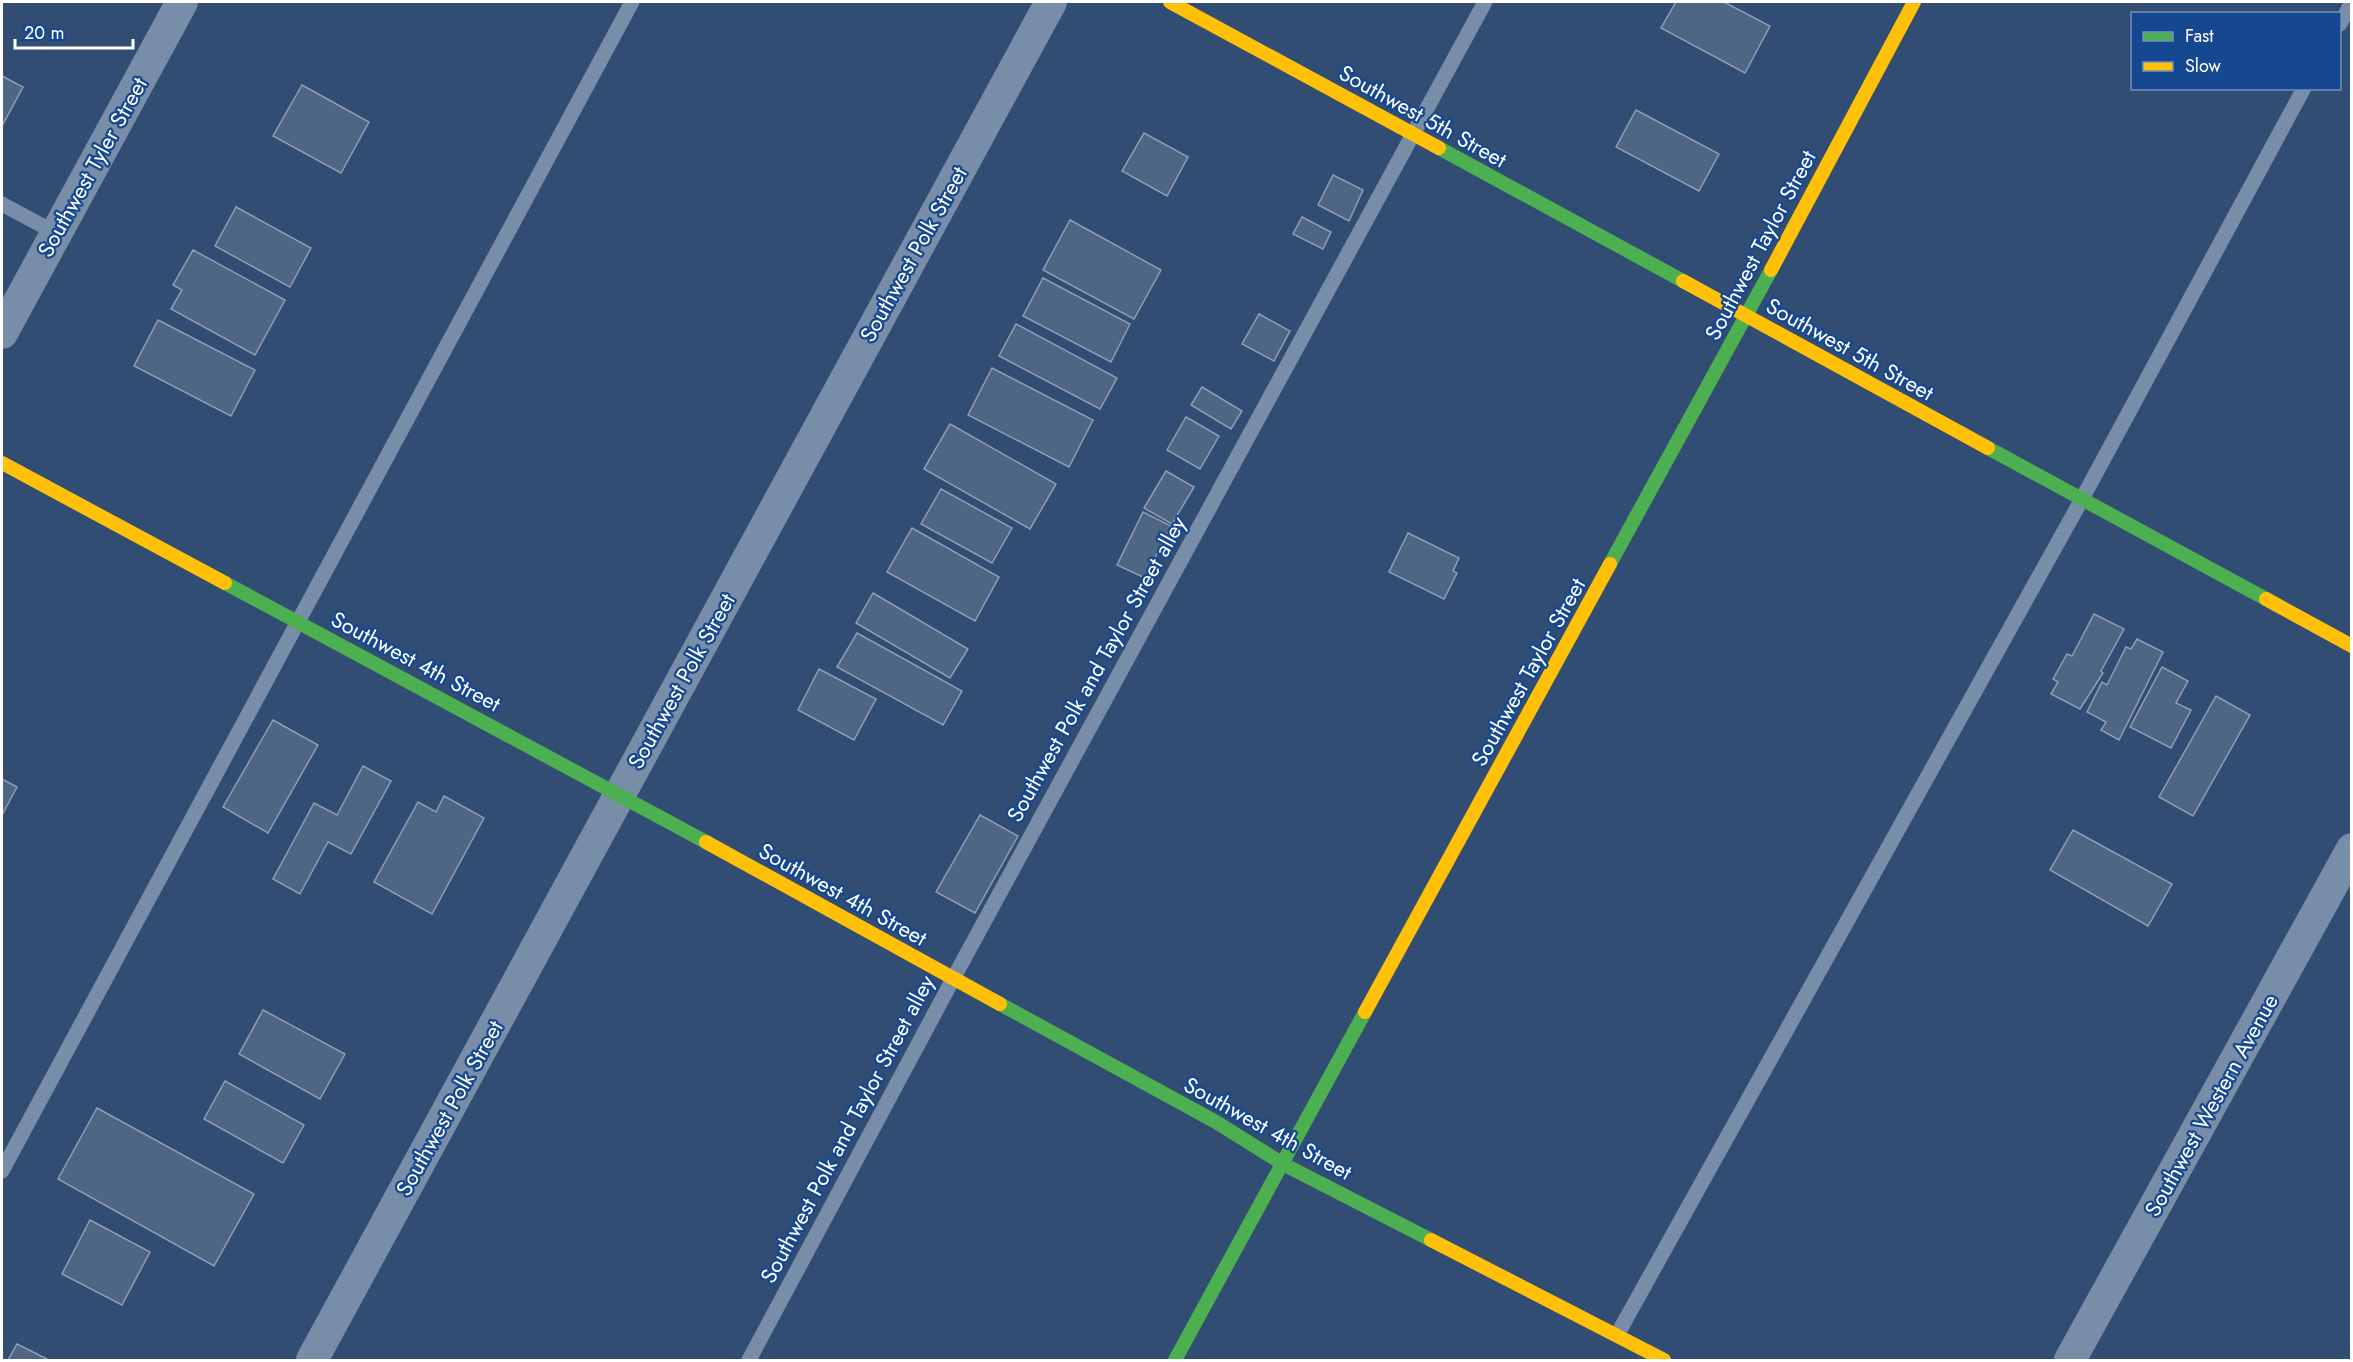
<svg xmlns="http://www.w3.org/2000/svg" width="2353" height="1362" font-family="Jost,sans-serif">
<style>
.building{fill:#4e6584;stroke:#8e9eb5;stroke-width:1.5}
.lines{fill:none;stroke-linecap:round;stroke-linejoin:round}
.lane{stroke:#788da7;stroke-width:15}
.street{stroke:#788da7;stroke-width:32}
.fast{stroke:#4caf50;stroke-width:14}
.slow{stroke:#ffc107;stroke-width:14}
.labels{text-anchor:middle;stroke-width:4.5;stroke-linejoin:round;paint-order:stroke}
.street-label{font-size:22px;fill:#fff;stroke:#154890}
</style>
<rect width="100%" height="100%" fill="#314d74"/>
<!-- building -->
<g class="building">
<path d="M1676,2H1724L1770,26L1745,73L1661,28Z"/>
<path d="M2,76L23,87L2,126Z"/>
<path d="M302,85L369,122L341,173L273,136Z"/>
<path d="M1636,110L1719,154L1699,191L1616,147Z"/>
<path d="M1144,133L1188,157L1167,196L1122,171Z"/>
<path d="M1333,175L1363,190L1349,221L1318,205Z"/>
<path d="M236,207L311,248L290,287L215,246Z"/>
<path d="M1302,217L1331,232L1323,249L1293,234Z"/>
<path d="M1070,220L1161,270L1134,319L1043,270Z"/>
<path d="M193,250L285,300L255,355L171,309L182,290L173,285Z"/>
<path d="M1043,278L1130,324L1111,362L1023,316Z"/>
<path d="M1259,314L1290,331L1274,361L1242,344Z"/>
<path d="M158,320L255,370L231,416L134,366Z"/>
<path d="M1016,324L1117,378L1100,409L999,356Z"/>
<path d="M992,368L1093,420L1069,467L968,415Z"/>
<path d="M1202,387L1242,411L1231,429L1191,405Z"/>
<path d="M1186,417L1219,436L1200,469L1167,450Z"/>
<path d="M950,424L1056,484L1030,529L924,469Z"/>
<path d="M1166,471L1194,487L1172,524L1144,508Z"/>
<path d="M941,489L1012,528L992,563L921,524Z"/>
<path d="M1143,512L1171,526L1145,578L1117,565Z"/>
<path d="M912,528L999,577L975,621L887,572Z"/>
<path d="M1408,533L1459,558L1453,571L1457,573L1444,599L1389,572Z"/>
<path d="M873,593L968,649L950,678L856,623Z"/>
<path d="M2094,614L2124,629L2101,671L2103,673L2080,709L2051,694L2058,682L2053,679L2067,654L2072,656Z"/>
<path d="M857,633L962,691L943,725L837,667Z"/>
<path d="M2137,639L2163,652L2119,740L2101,730L2106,722L2087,712L2102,682L2107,685L2126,647L2131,649Z"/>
<path d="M2162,667L2188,681L2176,703L2191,710L2171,748L2130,727Z"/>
<path d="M819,669L876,699L854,740L798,710Z"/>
<path d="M2216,696L2250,715L2193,816L2159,797Z"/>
<path d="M273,720L318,745L268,833L223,807Z"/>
<path d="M363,766L391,781L351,854L328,842L300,894L273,879L314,803L337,815Z"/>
<path d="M2,779L17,787L2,815Z"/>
<path d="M444,796L484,818L432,914L374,882L418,802L436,812Z"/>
<path d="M980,815L1018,836L975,913L936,892Z"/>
<path d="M2073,830L2172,884L2148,926L2050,870Z"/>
<path d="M263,1010L345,1054L320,1099L239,1054Z"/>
<path d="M225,1081L304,1125L283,1163L204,1119Z"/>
<path d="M97,1108L254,1194L214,1266L58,1179Z"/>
<path d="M90,1220L150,1252L122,1305L62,1274Z"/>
<path d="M17,1344L49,1360H8Z"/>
</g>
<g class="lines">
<!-- lane -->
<g class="lane">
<path d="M2340,24L2352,2"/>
<path d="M2,204L56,233"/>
<path d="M2,1171L632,2"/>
<path d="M1617,1335L2082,499L2304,88"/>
<path d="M749,1360L953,979L1485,2"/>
</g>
<!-- street -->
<g class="street">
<path d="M2,333L182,2"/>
<path d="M312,1360L1051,2"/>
<path d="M2070,1360L2352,849"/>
</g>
<!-- fast -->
<g class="fast">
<path d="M1439,148L1683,281"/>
<path d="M1988,448L2266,599"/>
<path d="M1610,564L1771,270"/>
<path d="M225,583L706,842"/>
<path d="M1000,1004L1216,1122L1283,1164L1431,1240"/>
<path d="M1175,1360L1365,1012"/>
</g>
<!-- slow -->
<g class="slow">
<path d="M1170,2L1439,148"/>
<path d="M1771,270L1914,2"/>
<path d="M1683,281L1988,448"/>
<path d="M2,463L225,583"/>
<path d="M2266,599L2352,646"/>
<path d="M706,842L1000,1004"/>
<path d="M1365,1012L1610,564"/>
<path d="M1431,1240L1664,1360"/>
</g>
</g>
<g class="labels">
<!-- street labels -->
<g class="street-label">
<text transform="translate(1423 116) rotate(29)" y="8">Southwest 5th Street</text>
<text transform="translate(92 167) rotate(-61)" y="8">Southwest Tyler Street</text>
<text transform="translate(1760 245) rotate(-62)" y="8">Southwest Taylor Street</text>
<text transform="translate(913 254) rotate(-61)" y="8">Southwest Polk Street</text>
<text transform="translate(1850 349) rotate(29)" y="8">Southwest 5th Street</text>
<text transform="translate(416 661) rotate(28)" y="8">Southwest 4th Street</text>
<text transform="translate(1096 669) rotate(-61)" y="8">Southwest Polk and Taylor Street alley</text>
<text transform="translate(1528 672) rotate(-61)" y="8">Southwest Taylor Street</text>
<text transform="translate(681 681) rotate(-61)" y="8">Southwest Polk Street</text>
<text transform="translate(843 894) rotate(29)" y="8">Southwest 4th Street</text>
<text transform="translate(2211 1105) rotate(-61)" y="8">Southwest Western Avenue</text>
<text transform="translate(449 1108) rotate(-61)" y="8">Southwest Polk Street</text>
<text transform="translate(1268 1128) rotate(29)" y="8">Southwest 4th Street</text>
<text transform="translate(847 1129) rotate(-62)" y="8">Southwest Polk and Taylor Street alley</text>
</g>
</g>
<!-- border -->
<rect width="2353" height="1362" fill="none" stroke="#ffffff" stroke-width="6"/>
<!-- legend -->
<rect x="2131" y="12" width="210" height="78" fill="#154890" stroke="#7391bc" stroke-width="1.5"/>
<rect x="2143" y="32" width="30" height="9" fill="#4caf50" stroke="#7391bc" stroke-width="1.5"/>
<text x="2185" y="42" font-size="18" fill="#ffffff">Fast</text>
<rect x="2143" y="62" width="30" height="9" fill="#ffc107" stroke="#7391bc" stroke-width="1.5"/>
<text x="2185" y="72" font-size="18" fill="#ffffff">Slow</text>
<!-- scale -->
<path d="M15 39v9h118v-9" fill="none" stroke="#ffffff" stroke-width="3"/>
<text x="24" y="39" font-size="18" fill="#ffffff" stroke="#154890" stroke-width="4.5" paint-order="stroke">20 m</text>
</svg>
